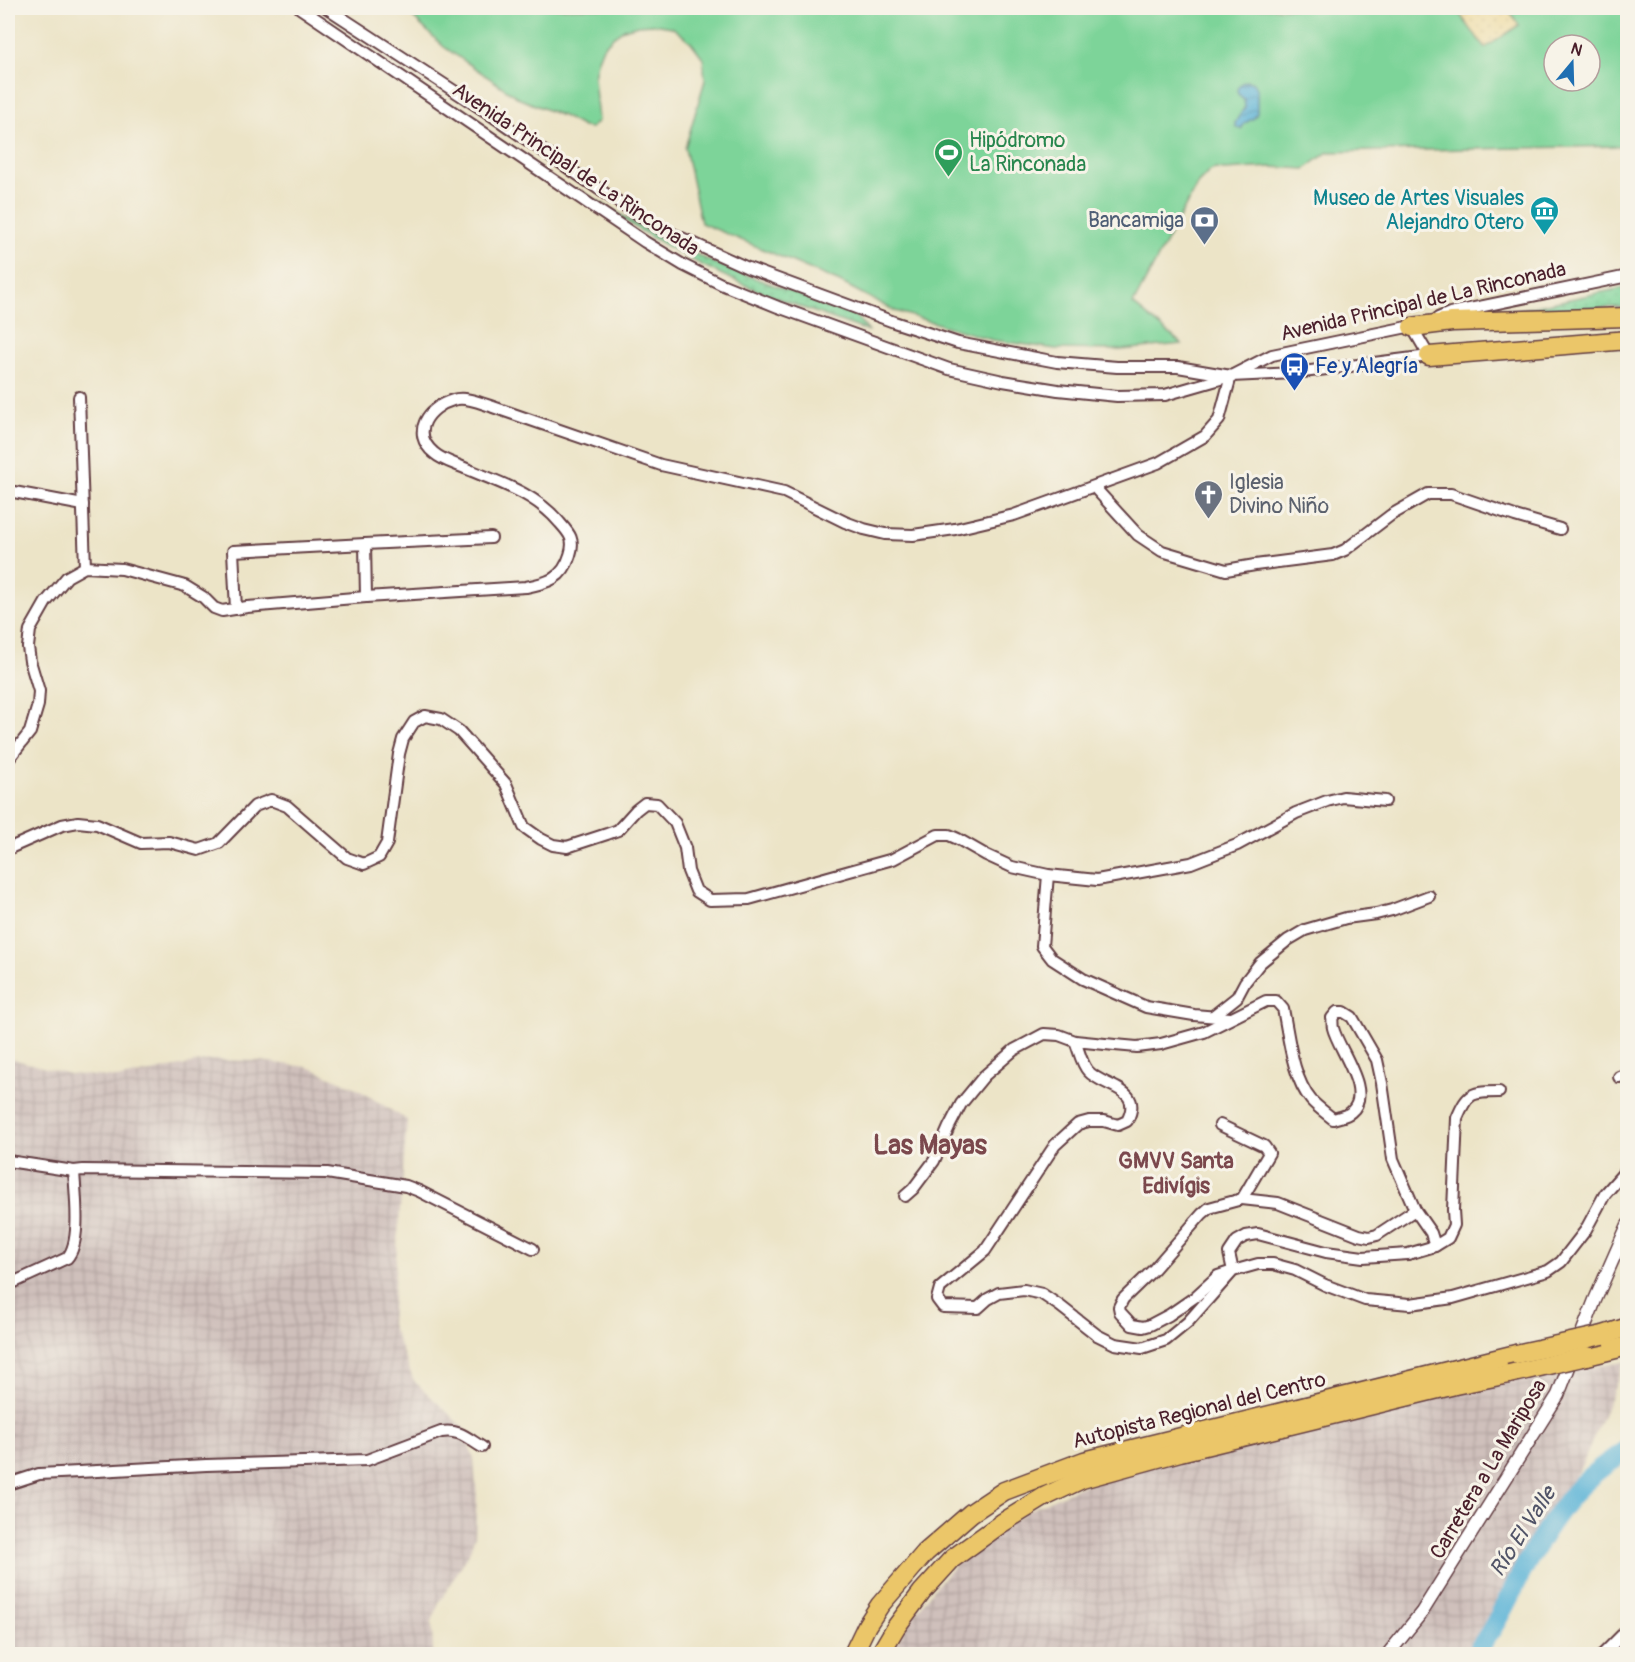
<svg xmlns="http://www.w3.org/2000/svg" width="1635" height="1662" font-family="Pangolin,sans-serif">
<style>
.industrial{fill:url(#industrial-grid)}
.grass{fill:url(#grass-dots);stroke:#647a62;stroke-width:1.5}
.sand{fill:url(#sand-dots);stroke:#9c7c64;stroke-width:1.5}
.garden{fill:#7dd499;stroke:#647a62;stroke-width:1.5;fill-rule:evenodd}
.water{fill:url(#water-waves);stroke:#526981;stroke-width:1.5}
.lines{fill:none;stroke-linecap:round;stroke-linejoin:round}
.river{stroke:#5ab3d7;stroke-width:20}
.minor-casing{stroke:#623d42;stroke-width:14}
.tertiary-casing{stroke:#623d42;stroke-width:15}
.motorway-casing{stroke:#623d42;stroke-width:21}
.minor{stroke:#fff;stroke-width:10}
.tertiary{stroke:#fff;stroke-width:12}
.motorway{stroke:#ebc669;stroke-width:18}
.motorway-bridge-casing{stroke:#623d42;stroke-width:21;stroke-linecap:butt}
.motorway-bridge{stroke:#ebc669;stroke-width:18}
.labels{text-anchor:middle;stroke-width:6;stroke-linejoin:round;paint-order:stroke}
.leisure-label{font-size:21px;fill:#27864d;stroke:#f7f3e8;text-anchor:start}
.street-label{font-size:21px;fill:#4a1f2b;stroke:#f7f3e8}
.culture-label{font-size:21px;fill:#0d838f;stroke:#f7f3e8;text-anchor:end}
.service-label{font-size:21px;fill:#4e5e75;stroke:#f7f3e8;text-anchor:end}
.transit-label{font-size:21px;fill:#164399;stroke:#f7f3e8;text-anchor:start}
.worship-label{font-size:21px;fill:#5b616d;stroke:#f7f3e8;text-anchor:start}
.neighbourhood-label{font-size:22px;font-weight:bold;fill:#7b484d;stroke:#f7f3e8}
.water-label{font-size:22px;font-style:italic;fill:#505367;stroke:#f7f3e8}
.district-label{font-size:27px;font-weight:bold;fill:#7b484d;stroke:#f7f3e8}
</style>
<defs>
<pattern id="industrial-grid" width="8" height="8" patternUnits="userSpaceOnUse" patternTransform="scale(1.5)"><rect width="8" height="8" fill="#cfc0bb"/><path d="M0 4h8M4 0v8" fill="none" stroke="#b3a5a1"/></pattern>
<pattern id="grass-dots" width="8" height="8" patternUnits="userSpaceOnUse" patternTransform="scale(1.5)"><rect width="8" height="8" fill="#7dd499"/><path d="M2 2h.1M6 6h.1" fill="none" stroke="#6eb684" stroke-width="1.8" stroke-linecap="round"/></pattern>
<pattern id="sand-dots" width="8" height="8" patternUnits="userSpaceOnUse" patternTransform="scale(1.5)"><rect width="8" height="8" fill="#eeda9e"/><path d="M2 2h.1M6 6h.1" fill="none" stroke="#cebb88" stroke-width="1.8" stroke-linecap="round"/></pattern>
<pattern id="water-waves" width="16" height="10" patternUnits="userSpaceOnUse" patternTransform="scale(1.5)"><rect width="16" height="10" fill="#5ab3d7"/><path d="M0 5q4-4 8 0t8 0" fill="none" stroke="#4c91af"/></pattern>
</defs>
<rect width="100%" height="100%" fill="#f7f3e8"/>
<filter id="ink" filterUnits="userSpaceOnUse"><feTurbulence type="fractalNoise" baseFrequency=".0167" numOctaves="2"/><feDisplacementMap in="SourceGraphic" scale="12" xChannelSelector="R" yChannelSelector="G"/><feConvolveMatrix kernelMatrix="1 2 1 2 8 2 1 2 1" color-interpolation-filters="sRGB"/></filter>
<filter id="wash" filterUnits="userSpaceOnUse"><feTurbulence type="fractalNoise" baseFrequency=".008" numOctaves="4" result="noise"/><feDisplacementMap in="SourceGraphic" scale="24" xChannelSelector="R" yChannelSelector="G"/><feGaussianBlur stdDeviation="1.35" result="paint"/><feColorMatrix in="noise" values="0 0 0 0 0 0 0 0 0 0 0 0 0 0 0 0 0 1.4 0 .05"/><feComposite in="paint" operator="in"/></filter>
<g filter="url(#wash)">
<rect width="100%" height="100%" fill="#ece4c7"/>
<!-- industrial -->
<g class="industrial">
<path d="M8,1058L69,1074L121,1078L210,1060L260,1061L308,1067L354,1087L407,1120L391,1324L414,1381L463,1427L474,1460L477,1497L475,1536L469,1553L439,1603L432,1622L433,1654H8Z"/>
<path d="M1625,1362L1584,1461L1539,1537L1500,1620L1477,1654H891L906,1627L932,1591L957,1562L1027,1511L1104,1476L1536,1375Z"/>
</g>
<!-- grass -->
<g class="grass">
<path d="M581,191L648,231L714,263L855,315L868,331C829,317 790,304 752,288C691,263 634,229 581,191Z"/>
<path d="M1627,287V307L1518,310Z"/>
</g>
<!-- sand -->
<path class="sand" d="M1455,8H1507L1519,25L1485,49Z"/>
<!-- garden -->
<path class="garden" d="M403,8H1455L1485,48L1519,25L1507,8H1627V142L1622,146L1328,152L1305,169L1271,167L1225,170L1215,169L1210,171L1198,183L1133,304L1182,344L1120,350L1056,349L992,340L895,311L840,282L701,223L685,148L705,80L703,58L691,42L672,27L653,24L638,25L624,29L613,37L603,47L597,62L594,77L598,121L591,128L583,127L565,117L520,99L444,47ZM1554,45H1590V81H1554Z"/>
<!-- water -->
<path class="water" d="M1247,81L1253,83L1257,89V113L1254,118L1245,123L1241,129L1236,127L1235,123L1245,107L1244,99L1238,94L1237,90C1239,84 1241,83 1247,81Z"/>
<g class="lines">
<!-- river -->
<path class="river" d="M1475,1654C1496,1627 1509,1596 1525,1566C1540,1538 1559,1509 1580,1486C1594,1472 1611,1460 1628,1449"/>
</g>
</g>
<g filter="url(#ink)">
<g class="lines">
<defs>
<g id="minor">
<path d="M300,8L645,242L683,265L721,284L778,307L949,369L1003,381L1058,390L1117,396L1165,395L1231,376L1272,355L1417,325"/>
<path d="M327,8L488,113L606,194L660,228L748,268L894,322L958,343L1057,362L1117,367H1178L1231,376L1295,373L1429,356L1412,327"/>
<path d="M1438,318L1450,313L1628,276"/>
<path d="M79,397L85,567"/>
<path d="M1094,487L1138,535L1162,551L1226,570L1255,565L1333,555L1345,550L1391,515L1428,494H1451L1515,516L1560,529"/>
<path d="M14,492L83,505"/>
<path d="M365,544L491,538"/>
<path d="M236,609L233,551L365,544L366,597"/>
<path d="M8,760L30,732L38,705L39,691L30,661L28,647L30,630L46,602L67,577L85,567L122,569L185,586L203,597L214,608L222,611L247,607L366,597L526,587C547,583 563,579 570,555C575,540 570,534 560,523C536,494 501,483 467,469C456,464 443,461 434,453C410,433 428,407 453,400C465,396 481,403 493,407L661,465L784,492L845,522L864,529L885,534L913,535L955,529L1014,515L1158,463L1205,436L1219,420L1231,376"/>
<path d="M8,850L12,847L62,825L78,822L97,824L141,843L169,842L199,850L219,843L255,806L271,800L287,806L347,858L364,864L379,857L387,843L399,754L403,739L414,722L425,716L441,719L459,731L506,784L524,827L541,839L553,845L567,847L607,834L618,830L636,810L645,803L657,804L675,823L685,848L688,871L696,891L710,900L749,899L893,859L938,835H949L958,839L986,855L1012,867L1048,875L1097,880L1191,863L1237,845L1296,813L1327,801L1343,797L1385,801"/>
<path d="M1048,875L1042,946L1052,959L1083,979L1146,1007L1194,1015L1230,1018"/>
<path d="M1213,1016L1237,997L1245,982L1260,963L1288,940L1305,930L1346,918L1376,914L1392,910L1429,896"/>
<path d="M1075,1041C1079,1050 1081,1063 1088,1071C1103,1088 1145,1087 1127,1121L1118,1125L1104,1121H1089L1078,1124L1055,1145L985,1251L940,1288L937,1299L943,1307L978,1308L988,1299L999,1293L1024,1290L1042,1294L1060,1306L1097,1335L1115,1344L1142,1348L1166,1340L1188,1322L1233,1271L1258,1264H1273L1295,1270L1325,1285L1365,1300L1410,1304L1453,1298L1548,1271L1561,1262L1585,1231L1605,1194L1628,1168"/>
<path d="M1619,1077L1628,1074"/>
<path d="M1220,1125L1264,1146L1269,1153L1242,1199L1278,1203L1359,1235L1369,1237L1377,1235L1415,1210"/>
<path d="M8,1161L74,1171"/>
<path d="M905,1196L913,1189L934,1161L949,1127L961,1104L984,1076L1014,1050L1044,1034L1059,1035L1075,1041L1115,1045L1137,1047L1161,1044L1204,1032L1266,1001H1276L1283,1009C1289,1037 1292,1077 1311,1100C1317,1107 1326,1113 1333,1119C1339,1117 1347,1116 1351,1112C1374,1093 1338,1049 1333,1028C1332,1025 1333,1022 1332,1018L1337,1012H1344L1352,1017L1377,1060L1382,1083L1393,1159L1415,1210L1431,1233L1435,1246L1408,1254L1363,1257L1326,1252L1258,1234L1246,1236L1237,1241L1229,1253L1233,1271L1218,1276L1195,1297L1169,1315L1150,1325L1143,1327L1132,1325L1120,1312L1119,1307L1123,1299L1154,1269L1202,1214L1209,1208L1242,1199"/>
<path d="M1435,1246L1448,1238L1454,1225L1453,1210L1457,1118C1468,1092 1472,1092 1499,1092"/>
<path d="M8,1285L67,1258C82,1242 75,1193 74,1171L83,1170L327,1173L406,1186L419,1191L533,1249"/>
<path d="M8,1484L39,1474L79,1472L206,1465L367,1460L441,1432C459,1429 467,1438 482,1447"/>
<path d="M1603,1654L1628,1629"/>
</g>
<path id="tertiary" d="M1388,1654L1422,1612L1558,1395L1595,1300L1628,1225"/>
<g id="motorway">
<path d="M1412,327L1452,322L1628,317"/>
<path d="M1429,356L1628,340"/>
<path d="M1603,1335L1628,1327"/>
<path d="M1587,1356L1628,1346"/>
<path d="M853,1654L867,1625L880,1605L925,1553L971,1513L1004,1491L1084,1461L1516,1354"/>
<path d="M880,1654L896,1627L922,1592L952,1559L1002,1523L1044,1497L1082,1479L1180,1452L1455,1385L1509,1374"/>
</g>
</defs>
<!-- minor casing -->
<use href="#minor" class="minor-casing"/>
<!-- tertiary casing -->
<use href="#tertiary" class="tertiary-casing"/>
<!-- motorway casing -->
<use href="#motorway" class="motorway-casing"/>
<!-- minor -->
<use href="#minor" class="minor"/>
<!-- tertiary -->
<use href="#tertiary" class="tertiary"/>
<!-- motorway -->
<use href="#motorway" class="motorway"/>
<defs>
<g id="motorway-bridge">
<path d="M1516,1354L1603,1335"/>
<path d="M1509,1374L1587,1356"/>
</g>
</defs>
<!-- motorway-bridge casing -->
<use href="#motorway-bridge" class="motorway-bridge-casing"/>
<!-- motorway-bridge -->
<use href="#motorway-bridge" class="motorway-bridge"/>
</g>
</g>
<!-- icons -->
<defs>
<symbol id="stadium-pin" viewBox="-11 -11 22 30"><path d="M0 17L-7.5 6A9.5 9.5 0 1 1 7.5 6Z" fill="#2e9e5b" stroke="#f7f3e8"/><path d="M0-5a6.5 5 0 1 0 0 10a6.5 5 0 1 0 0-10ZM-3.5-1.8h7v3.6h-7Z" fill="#fff"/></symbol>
<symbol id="museum-pin" viewBox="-11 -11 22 30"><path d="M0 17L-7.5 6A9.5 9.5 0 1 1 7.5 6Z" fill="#0f9aa8" stroke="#f7f3e8"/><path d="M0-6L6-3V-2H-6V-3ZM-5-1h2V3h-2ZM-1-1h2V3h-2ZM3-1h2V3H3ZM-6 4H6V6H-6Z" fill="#fff"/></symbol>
<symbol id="bank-pin" viewBox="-11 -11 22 30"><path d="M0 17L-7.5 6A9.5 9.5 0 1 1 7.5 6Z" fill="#5c6f8a" stroke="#f7f3e8"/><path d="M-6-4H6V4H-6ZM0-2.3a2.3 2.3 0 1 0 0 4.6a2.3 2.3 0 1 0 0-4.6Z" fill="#fff"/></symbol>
<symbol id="bus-pin" viewBox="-11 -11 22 30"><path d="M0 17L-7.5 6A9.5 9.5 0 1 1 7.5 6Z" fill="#1a4fb4" stroke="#f7f3e8"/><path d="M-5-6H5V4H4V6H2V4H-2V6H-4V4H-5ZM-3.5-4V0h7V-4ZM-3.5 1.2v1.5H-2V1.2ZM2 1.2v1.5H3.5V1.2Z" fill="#fff"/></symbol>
<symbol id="church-pin" viewBox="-11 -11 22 30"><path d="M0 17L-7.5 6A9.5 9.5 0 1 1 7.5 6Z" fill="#6b7280" stroke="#f7f3e8"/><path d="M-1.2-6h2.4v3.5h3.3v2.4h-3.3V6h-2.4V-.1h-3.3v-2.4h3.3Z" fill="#fff"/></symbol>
</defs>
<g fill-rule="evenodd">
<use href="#stadium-pin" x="932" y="136" width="33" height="45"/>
<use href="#museum-pin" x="1528" y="194" width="33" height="45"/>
<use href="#bank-pin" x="1188" y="204" width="33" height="45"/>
<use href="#bus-pin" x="1278" y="350" width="33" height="45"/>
<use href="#church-pin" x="1192" y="478" width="33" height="45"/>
</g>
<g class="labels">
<!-- leisure labels -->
<g class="leisure-label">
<text x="969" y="147">Hipódromo<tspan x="969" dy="24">La Rinconada</tspan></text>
</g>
<!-- street labels -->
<g class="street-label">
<text transform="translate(576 169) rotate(34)" y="7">Avenida Principal de La Rinconada</text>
<text transform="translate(1423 301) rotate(-13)" y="7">Avenida Principal de La Rinconada</text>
<text transform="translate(1199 1410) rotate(-14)" y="7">Autopista Regional del Centro</text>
<text transform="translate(1488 1469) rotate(-59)" y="7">Carretera a La Mariposa</text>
</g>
<!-- culture labels -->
<g class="culture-label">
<text x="1524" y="205">Museo de Artes Visuales<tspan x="1524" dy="24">Alejandro Otero</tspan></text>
</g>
<!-- service labels -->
<g class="service-label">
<text x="1184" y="227">Bancamiga</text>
</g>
<!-- transit labels -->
<g class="transit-label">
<text x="1315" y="373">Fe y Alegría</text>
</g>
<!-- worship labels -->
<g class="worship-label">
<text x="1229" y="489">Iglesia<tspan x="1229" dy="24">Divino Niño</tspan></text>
</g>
<!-- neighbourhood labels -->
<g class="neighbourhood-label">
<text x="1176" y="1168">GMVV Santa<tspan x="1176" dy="25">Edivígis</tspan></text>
</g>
<!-- water labels -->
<g class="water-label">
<text transform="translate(1522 1531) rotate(-57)" y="8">Río El Valle</text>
</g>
<!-- district labels -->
<g class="district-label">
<text x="930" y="1154">Las Mayas</text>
</g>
</g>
<!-- margin -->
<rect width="1635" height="1662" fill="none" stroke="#f7f3e8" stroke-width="30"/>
<!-- north arrow -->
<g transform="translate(1572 63) rotate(19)"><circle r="28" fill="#f7f3e8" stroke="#b29e9c" stroke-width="1.5"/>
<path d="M0-4.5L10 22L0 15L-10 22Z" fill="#1f6fb2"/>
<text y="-9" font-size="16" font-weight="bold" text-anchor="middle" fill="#4a1f2b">N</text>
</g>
</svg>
